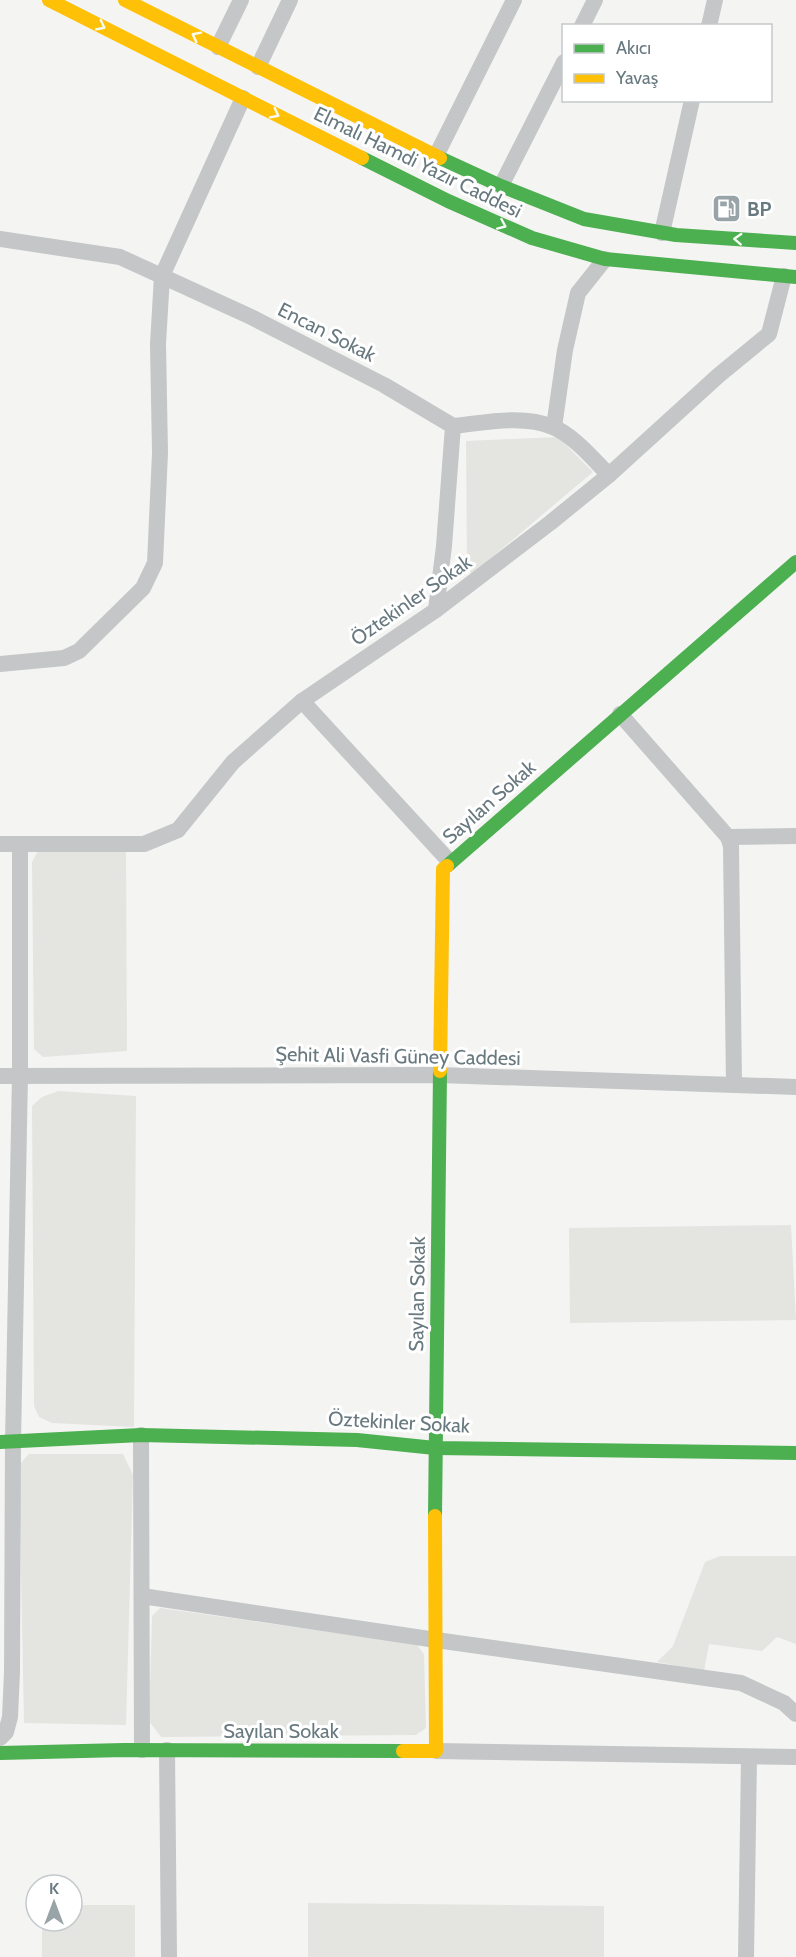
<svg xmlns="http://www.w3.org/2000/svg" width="796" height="1957" font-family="Cabin,sans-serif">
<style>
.green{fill:#e4e5e1}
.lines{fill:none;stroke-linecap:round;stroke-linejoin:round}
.street{stroke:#c4c6c7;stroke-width:16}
.fast{stroke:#4caf50;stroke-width:14}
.slow{stroke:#ffc107;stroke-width:14}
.oneway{stroke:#f6fbf6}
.labels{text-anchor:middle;stroke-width:6;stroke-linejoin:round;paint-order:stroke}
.street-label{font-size:20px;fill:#68797f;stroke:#fff}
.poi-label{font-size:20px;font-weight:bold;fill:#68797f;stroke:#fff;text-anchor:start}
</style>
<rect width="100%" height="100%" fill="#f4f4f3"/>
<!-- green -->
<g class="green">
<path d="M558,437L593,472L472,574L467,568L466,441Z"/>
<path d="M126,846L127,1051L43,1057L34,1049L32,862L39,849Z"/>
<path d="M58,1091L136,1096L134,1427L52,1423L39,1417L34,1406L32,1106L42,1097Z"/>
<path d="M791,1225L796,1320L570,1323L569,1228Z"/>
<path d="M29,1454H123L133,1475L126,1725L24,1723L19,1465Z"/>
<path d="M720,1556H796V1644L777,1637L762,1651L709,1644L704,1671L657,1662L673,1646L705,1562Z"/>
<path d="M160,1608L416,1644L424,1654L426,1728L416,1735L161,1737L149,1721L152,1616Z"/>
<path d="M308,1903L604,1906V1957H308Z"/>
<path d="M72,1905H135V1957H42V1921H72Z"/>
</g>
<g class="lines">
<!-- street -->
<g class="street">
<path d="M582,26L595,0"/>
<path d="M709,26L715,0"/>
<path d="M218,47L241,0"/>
<path d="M258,67L290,0"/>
<path d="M436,156L514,0"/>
<path d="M501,186L564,62"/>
<path d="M662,233L692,100"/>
<path d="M0,239L120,257L249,316L384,385L453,426L444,546L436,610"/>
<path d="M453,426C485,423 522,414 553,427C573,435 594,460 609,475"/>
<path d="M554,427L565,350L578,293L605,259"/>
<path d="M0,664L64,658L79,651L143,588L155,563L160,453L158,344L162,276L243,98"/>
<path d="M302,701L450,862"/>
<path d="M620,714L728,837L731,846L734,1085"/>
<path d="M728,837L796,836"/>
<path d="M0,844H144L178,830L233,762L302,701L436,610L550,523L609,475L719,375L769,334L784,276"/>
<path d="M0,1076L439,1075L796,1087"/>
<path d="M141,1435L142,1750"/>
<path d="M142,1596L436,1640L741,1683L784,1703L796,1714"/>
<path d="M0,1738L6,1732L10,1717L12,1672L13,1442L20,1075V844"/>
<path d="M167,1750L169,1957"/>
<path d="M436,1751L796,1757"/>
<path d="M746,1957L749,1757"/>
</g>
<!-- fast -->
<g class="fast">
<path d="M362,158L448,201L532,238L605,259L796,277"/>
<path d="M440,158L501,186L584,219L676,235L796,243"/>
<path d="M447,866L796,562"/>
<path d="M0,1442L141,1435L357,1440L435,1448L796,1453"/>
<path d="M435,1516L440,1071"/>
<path d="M0,1753L124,1750L403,1751"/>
</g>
<!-- slow -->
<g class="slow">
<path d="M49,0L362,158"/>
<path d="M125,0L440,158"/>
<path d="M440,1071L443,869L447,866"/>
<path d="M403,1751H436L435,1516"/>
</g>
</g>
<!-- one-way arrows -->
<defs><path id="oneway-chevron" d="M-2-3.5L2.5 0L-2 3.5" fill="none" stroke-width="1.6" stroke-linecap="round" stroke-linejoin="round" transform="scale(1.5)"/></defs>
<g class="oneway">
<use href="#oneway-chevron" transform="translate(101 26) rotate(27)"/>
<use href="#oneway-chevron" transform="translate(196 36) rotate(-153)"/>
<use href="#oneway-chevron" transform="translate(275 114) rotate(27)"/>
<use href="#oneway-chevron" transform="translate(502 225) rotate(24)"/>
<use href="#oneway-chevron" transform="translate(738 239) rotate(-177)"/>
</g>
<!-- icons -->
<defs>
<symbol id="fuel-square" viewBox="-11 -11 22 22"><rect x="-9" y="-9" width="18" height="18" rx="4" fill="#99a4a8" stroke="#fff"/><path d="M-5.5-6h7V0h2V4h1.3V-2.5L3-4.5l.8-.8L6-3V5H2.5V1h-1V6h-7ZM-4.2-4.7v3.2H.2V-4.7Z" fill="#fff"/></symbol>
</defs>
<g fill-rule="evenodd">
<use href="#fuel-square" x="710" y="192" width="33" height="33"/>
</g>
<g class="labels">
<!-- street labels -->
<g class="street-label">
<text transform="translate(418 162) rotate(26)" y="7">Elmalı Hamdi Yazır Caddesi</text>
<text transform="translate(327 332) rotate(27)" y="7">Encan Sokak</text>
<text transform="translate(411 600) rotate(-35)" y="7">Öztekinler Sokak</text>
<text transform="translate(489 802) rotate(-41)" y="7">Sayılan Sokak</text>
<text transform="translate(398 1056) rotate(1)" y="7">Şehit Ali Vasfi Güney Caddesi</text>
<text transform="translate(417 1294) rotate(-89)" y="7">Sayılan Sokak</text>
<text transform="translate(399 1422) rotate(3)" y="7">Öztekinler Sokak</text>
<text x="281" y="1738">Sayılan Sokak</text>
</g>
<!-- poi labels -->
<g class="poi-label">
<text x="747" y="216">BP</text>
</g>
</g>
<!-- legend -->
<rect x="562" y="24" width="210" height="78" fill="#ffffff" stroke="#c3c9cc" stroke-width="1.5"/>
<rect x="574" y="44" width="30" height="9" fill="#4caf50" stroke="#c3c9cc" stroke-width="1.5"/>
<text x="616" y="54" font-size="18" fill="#68797f">Akıcı</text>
<rect x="574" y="74" width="30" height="9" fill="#ffc107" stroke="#c3c9cc" stroke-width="1.5"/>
<text x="616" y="84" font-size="18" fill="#68797f">Yavaş</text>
<!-- north arrow -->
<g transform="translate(54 1903)"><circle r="28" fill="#ffffff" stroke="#c3c9cc" stroke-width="1.5"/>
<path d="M0-4.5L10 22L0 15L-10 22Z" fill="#99a4a8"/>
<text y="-9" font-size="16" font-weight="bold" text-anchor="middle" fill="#68797f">K</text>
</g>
</svg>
